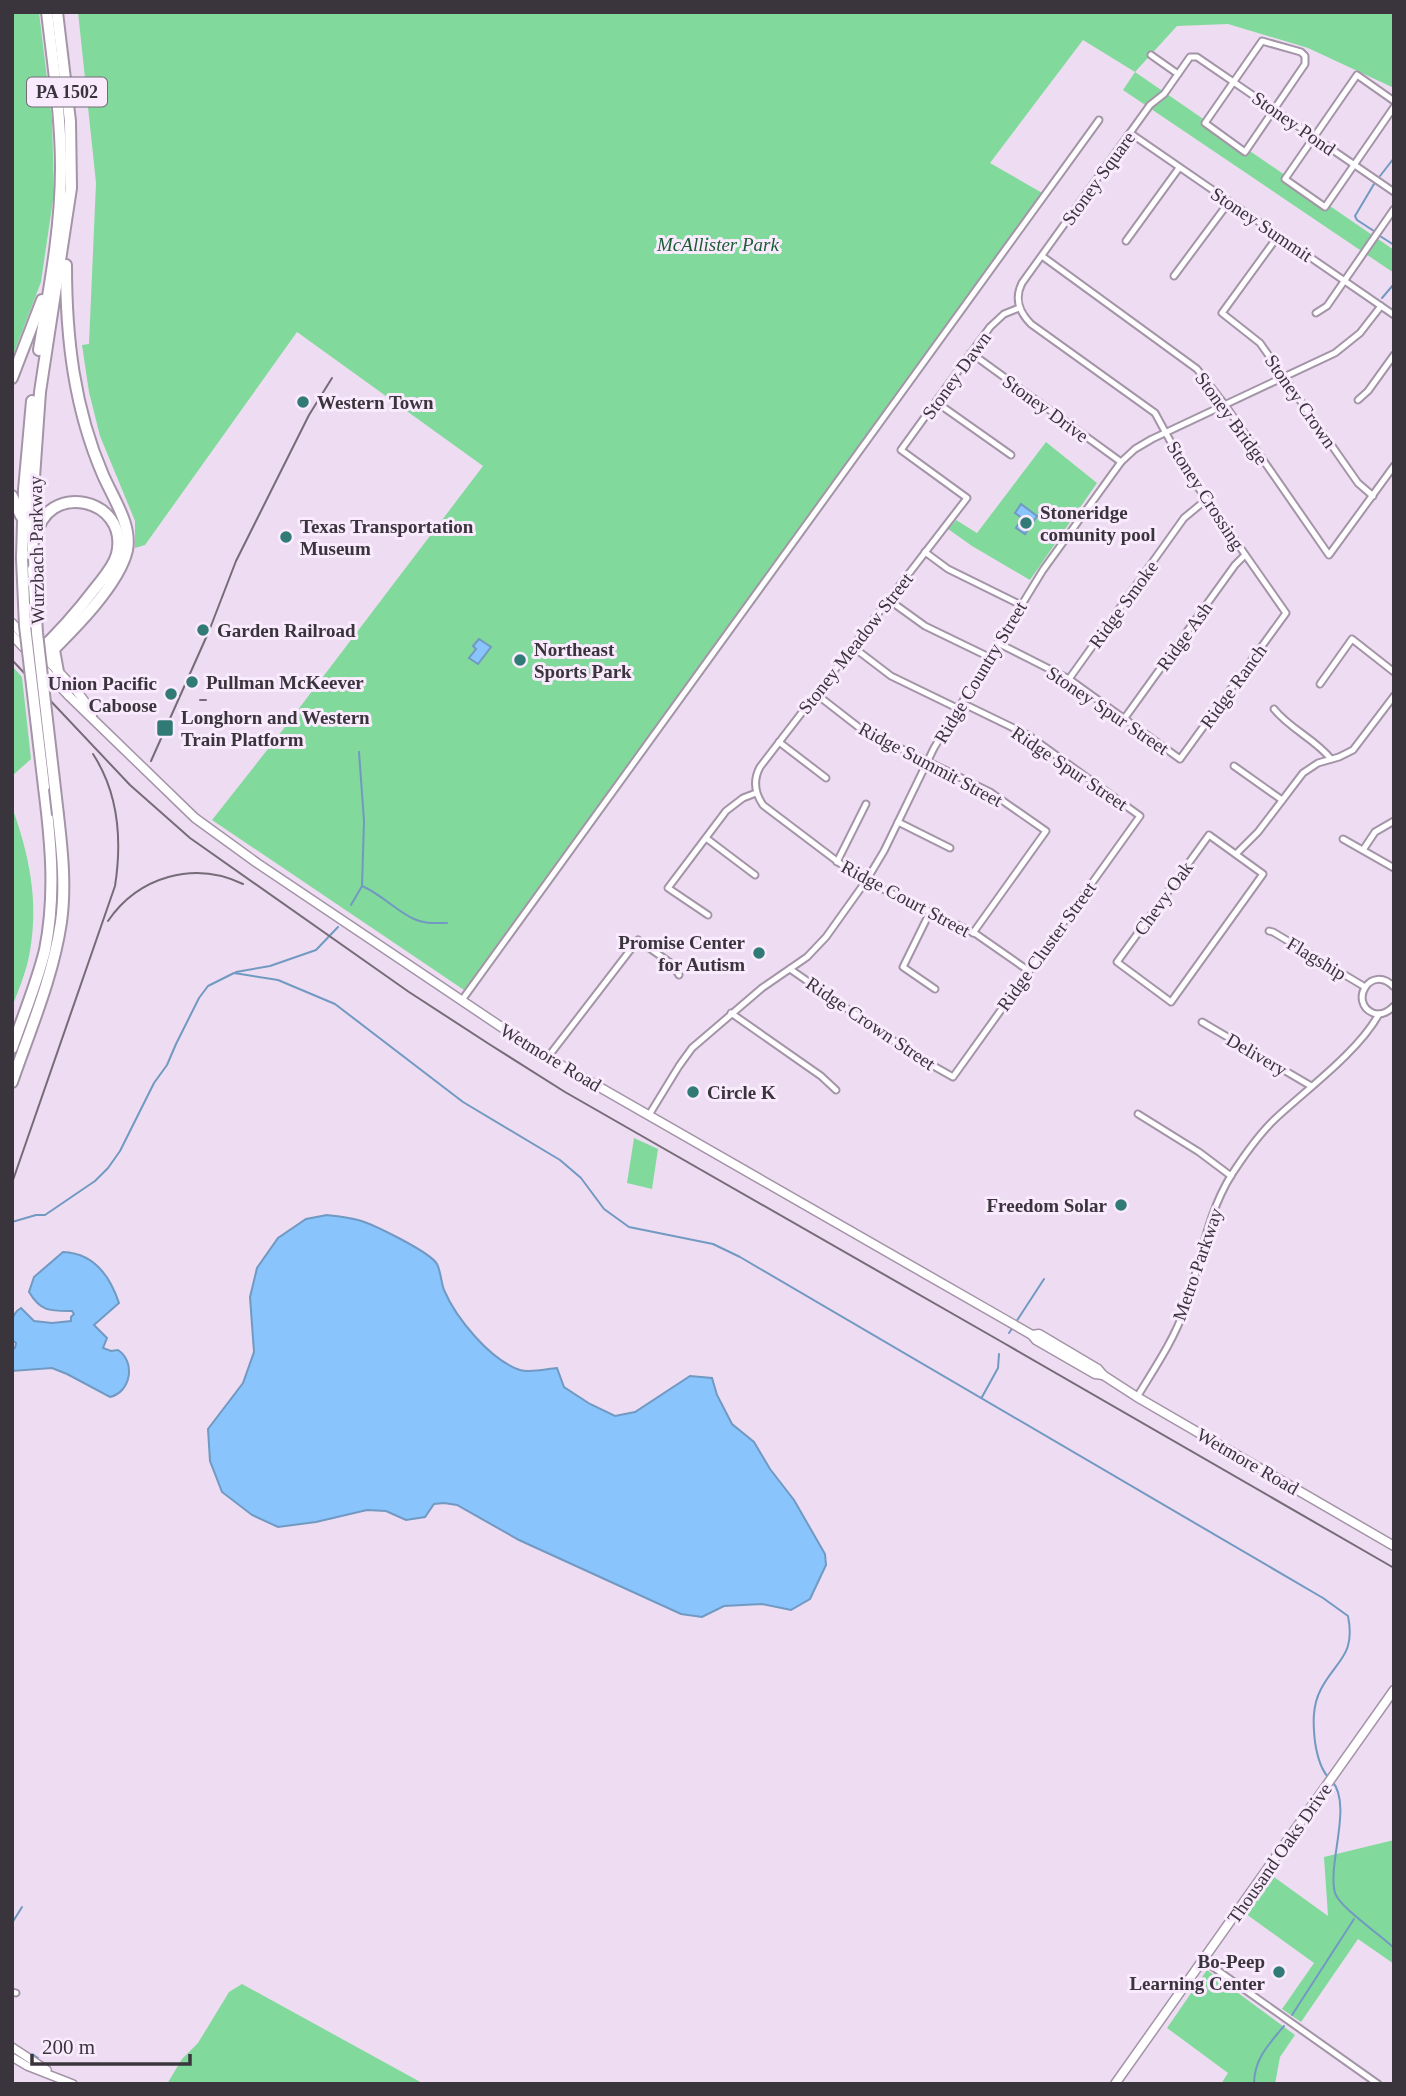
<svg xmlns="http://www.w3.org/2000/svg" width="1406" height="2096" font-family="'Times New Roman',serif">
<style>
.green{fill:#82d99c}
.water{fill:#89c4fc;stroke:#7199c2;stroke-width:2}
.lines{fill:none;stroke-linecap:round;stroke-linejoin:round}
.stream{stroke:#7199c2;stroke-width:2}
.minor-casing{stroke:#a494a8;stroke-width:9}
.tertiary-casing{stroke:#a494a8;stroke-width:10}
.secondary-casing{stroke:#a494a8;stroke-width:11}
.motorway-casing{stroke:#a494a8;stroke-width:14}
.minor{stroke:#fff;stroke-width:5}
.tertiary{stroke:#fff;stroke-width:7}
.secondary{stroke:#fff;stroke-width:8}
.motorway{stroke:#fff;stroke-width:10}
.rail{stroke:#756c78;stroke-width:2}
.motorway-bridge-casing{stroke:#a494a8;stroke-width:14;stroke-linecap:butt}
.motorway-bridge{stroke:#fff;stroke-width:10}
.poi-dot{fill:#317a75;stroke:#f9ebfd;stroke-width:2.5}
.labels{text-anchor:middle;stroke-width:6;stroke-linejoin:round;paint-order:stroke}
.shield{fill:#f9ebfd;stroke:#736b76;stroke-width:2}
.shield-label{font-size:18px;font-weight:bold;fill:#3a343c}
.street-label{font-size:19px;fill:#3a343c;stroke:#f9ebfd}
.park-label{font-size:19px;font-style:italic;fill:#1c5d34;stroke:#f9ebfd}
.poi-label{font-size:19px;font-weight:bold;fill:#3a343c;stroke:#f9ebfd;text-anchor:start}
</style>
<rect width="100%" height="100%" fill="#eeddf2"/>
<!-- green -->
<g class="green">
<path d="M12,12H39L52,120L54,193L41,282L12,358Z"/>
<path d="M78,12H1394V88L1308,48L1228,24L1177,26L1135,72L1394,250V273L1123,90L1135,72L1083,40L990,163L1044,194L464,990L212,820L275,740L483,466L297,332L145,545L135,548V521L100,436L89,392L82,345L89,344L96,183Z"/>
<path d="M1046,442L1097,483L1030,580L972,546L948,529L956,520L977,533Z"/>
<path d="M12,666L22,677L31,759L12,776Z"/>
<path d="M12,807C29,854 39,901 30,951C27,970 19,989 12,1007Z"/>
<path d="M634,1138L658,1149L652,1189L627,1183Z"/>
<path d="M1394,1840V1964L1358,1939L1301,2022L1282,2009L1314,1963L1246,1914L1274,1877L1328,1916L1324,1857Z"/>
<path d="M1207,1970L1295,2035L1280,2057L1275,2084H1221L1228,2073L1167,2028Z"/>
<path d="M242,1984L424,2084H167L182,2059L198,2043L229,1992Z"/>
</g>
<!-- water -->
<g class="water">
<path d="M1021,504L1037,516L1025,534L1016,528L1022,518L1015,513Z"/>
<path d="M479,639L491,647L478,664L469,658L476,649L473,646Z"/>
<path d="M327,1215C337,1216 348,1217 358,1220C373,1224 430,1252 437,1264C441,1272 441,1282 444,1290C456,1318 490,1360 520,1370C530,1373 546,1369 557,1368L564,1387L590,1404L615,1416L635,1412L690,1376L712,1378L717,1395L732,1424L754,1442L770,1469L794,1500L825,1554L826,1565L810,1599L791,1610L762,1604L724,1606L702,1617L681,1614L519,1540L457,1505L444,1503L434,1504L425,1517L406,1520L386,1511L367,1510L316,1522L278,1527L252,1515L222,1492L210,1461L208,1429L243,1383L254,1352L250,1297L257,1268L278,1238L306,1219Z"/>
<path d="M63,1252C93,1253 110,1276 119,1303L94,1325L107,1338L103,1348L111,1351L118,1350C136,1362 131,1392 110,1397L67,1374L52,1368L12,1371V1350L15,1348L16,1343L12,1340C12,1327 9,1315 21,1308L34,1321L52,1323L71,1321V1317L74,1314L72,1311C50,1311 41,1312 29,1292L34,1277Z"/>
</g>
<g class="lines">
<!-- stream -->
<g class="stream">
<path d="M1380,176L1394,158"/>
<path d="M1374,231L1357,220L1355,216L1374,184"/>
<path d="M1380,236L1394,245"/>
<path d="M1382,298L1394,284"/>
<path d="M362,886C381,894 395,910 414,919C424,924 436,923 447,923"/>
<path d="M351,905L362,886L364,821L359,752"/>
<path d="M236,972L270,966L316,950L338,927"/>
<path d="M12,1222L36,1215H45L95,1181L108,1168L120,1151L154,1083L167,1065L176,1044L199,998L208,986L234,973L278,980L335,1004L463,1102L560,1160L581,1178L604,1209L629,1227L713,1244L740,1257L1323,1598L1348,1616C1356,1656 1336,1660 1321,1689C1312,1706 1313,1724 1315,1742C1317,1755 1320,1768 1328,1777"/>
<path d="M1016,1322L1044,1279"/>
<path d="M1009,1333L1013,1327"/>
<path d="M982,1397L998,1368L999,1354"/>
<path d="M1332,1781C1353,1805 1327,1864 1335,1893C1340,1908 1381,1935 1394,1948"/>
<path d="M12,1923L22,1907"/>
<path d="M1292,2015L1354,1919"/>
<path d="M32,2054L38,2058"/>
<path d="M1254,2084C1254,2059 1269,2044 1284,2026"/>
</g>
<defs>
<g id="minor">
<path d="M1262,41L1301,52L1305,56V64L1245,152L1205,123Z"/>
<path d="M1151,55L1178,74"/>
<path d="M1394,101L1357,75L1285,179L1325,207L1394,107"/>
<path d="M1130,133L1394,315"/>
<path d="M1278,236L1222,313L1260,343L1358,483L1373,496"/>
<path d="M1126,241L1179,168"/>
<path d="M1042,256L1197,369L1225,405L1329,555L1394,466"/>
<path d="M1174,276L1229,202"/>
<path d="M1019,308L1004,314L990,327L901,450L967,498L760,767C753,780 754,792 763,805L858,877L976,934L1029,971"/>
<path d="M1316,313L1327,306L1394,209"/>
<path d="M971,353L1121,462"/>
<path d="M1358,400L1368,391L1394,355"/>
<path d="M936,402L1011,455"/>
<path d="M925,552L948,569L1021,605"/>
<path d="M889,600L925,626L989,657"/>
<path d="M998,643L1069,679L1180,759L1286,613L1186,470L1155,413L1031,324C1019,312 1014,299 1022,283L1150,105L1164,94L1190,57H1197L1394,192"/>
<path d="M853,647L891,676L959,709"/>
<path d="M1069,679L1184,518L1207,499"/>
<path d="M1320,684L1352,639L1394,672"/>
<path d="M816,694L861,729L990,792L1046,831L973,933"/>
<path d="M1274,709C1290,729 1315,739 1331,759"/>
<path d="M1124,719L1235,565L1245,555"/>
<path d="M779,742L826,778"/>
<path d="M1234,766L1282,800"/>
<path d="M898,822L950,848"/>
<path d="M1209,835L1263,874L1171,1002L1117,962Z"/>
<path d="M706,838L755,875"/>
<path d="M1343,839L1394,868"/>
<path d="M1363,850L1375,832L1394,821"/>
<path d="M1236,854L1258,832L1303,773L1318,763L1339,757L1353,750L1394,696"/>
<path d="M837,862L866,804"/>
<path d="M930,912L903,967L935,989"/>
<path d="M708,915L668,888L726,811L743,798L756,793"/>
<path d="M1269,931L1273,932L1365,987"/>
<path d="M790,969L914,1055L953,1077L1140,816L1028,735L962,703"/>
<path d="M1394,987C1371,963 1348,1002 1373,1013C1381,1016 1388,1012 1394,1006"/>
<path d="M462,1000L1099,120"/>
<path d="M731,1013L821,1076L836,1090"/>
<path d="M1202,1022L1311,1086"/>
<path d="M548,1057L638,940L672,964L679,975"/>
<path d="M1138,1114L1199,1152L1231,1176"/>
<path d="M649,1115L679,1066L692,1048L762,988L807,957L826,937L866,881L884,851L934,748L1043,570L1121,462L1135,449L1152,439L1335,353L1360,333L1381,306"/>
<path d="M1137,1397C1154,1369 1174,1340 1185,1308C1201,1263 1206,1215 1232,1174C1245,1154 1258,1135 1275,1119C1307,1089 1358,1052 1379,1014"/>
<path d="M1203,1960L1378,2084"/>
<path d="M12,1992L16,1993"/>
</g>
<g id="tertiary">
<path d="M12,2047L47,2070"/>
<path d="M12,2057L27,2066L73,2084"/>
</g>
<g id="secondary">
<path d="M12,623L76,690L93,713"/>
<path d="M12,635L29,653"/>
<path d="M40,665L69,696L195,818L257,863L540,1053L1032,1335L1036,1340L1095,1374L1103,1375"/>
<path d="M1032,1335L1039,1334L1098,1369L1103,1375L1137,1397L1394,1546"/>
<path d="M1115,2084L1394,1690"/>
</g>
<g id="motorway">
<path d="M39,350C49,290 61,229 61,168C61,116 53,64 47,12"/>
<path d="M12,378L42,300"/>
<path d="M12,496L21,516"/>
<path d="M22,558L24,490L32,401"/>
<path d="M33,569L32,506L40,392L71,188L70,121L57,12"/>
<path d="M54,650L58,672"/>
<path d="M35,655C58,634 78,611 97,586C104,577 114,566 117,554C130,497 44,480 36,538"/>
<path d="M39,664C66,637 119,587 127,550C132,525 113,498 103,475C74,408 66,338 66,265"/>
<path d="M12,1048C23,1016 37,983 45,950C56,895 51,842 44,787"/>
<path d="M12,1082C30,1030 53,977 61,922C66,886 62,850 58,815"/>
</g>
</defs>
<!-- minor casing -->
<use href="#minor" class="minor-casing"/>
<!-- tertiary casing -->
<use href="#tertiary" class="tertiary-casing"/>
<!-- secondary casing -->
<use href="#secondary" class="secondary-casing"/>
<!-- motorway casing -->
<use href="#motorway" class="motorway-casing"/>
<!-- minor -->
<use href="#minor" class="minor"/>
<!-- tertiary -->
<use href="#tertiary" class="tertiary"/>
<!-- secondary -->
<use href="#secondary" class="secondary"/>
<!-- motorway -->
<use href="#motorway" class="motorway"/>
<!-- rail -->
<g class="rail">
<path d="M12,660L130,785L190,838L409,992L489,1044L565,1092L1002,1342L1394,1568"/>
<path d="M200,700H206"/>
<path d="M186,740L190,739"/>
<path d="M151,761L209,631L236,561L309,415L332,378"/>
<path d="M108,921C138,877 194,860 243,884"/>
<path d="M12,1183L115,886C122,841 119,794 93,754"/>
</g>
<defs>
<g id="motorway-bridge">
<path d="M22,558L25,626L44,787"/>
<path d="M33,569L37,633L58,815"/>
</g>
</defs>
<!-- motorway-bridge casing -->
<use href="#motorway-bridge" class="motorway-bridge-casing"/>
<!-- motorway-bridge -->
<use href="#motorway-bridge" class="motorway-bridge"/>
</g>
<!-- markers -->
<g class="poi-dot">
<circle cx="303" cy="402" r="7"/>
<circle cx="1026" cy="523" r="7"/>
<circle cx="286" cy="537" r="7"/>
<circle cx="203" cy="630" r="7"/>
<circle cx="520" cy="660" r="7"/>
<circle cx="192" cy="682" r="7"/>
<circle cx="171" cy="694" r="7"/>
<rect x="156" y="719" width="18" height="18" rx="3.5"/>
<circle cx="759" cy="953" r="7"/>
<circle cx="693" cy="1092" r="7"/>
<circle cx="1121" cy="1205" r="7"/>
<circle cx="1279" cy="1972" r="7"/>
</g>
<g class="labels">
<!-- shield labels -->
<rect class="shield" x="27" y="77.5" width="80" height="29" rx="5"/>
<g class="shield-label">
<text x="67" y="98">PA 1502</text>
</g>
<!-- street labels -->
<g class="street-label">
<text transform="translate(1294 123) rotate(35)" y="7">Stoney Pond</text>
<text transform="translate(1098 178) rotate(-54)" y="7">Stoney Square</text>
<text transform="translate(1262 224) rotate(34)" y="7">Stoney Summit</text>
<text transform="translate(956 375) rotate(-54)" y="7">Stoney Dawn</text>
<text transform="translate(1301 401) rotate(55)" y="7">Stoney Crown</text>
<text transform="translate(1046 408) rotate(36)" y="7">Stoney Drive</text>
<text transform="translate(1232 418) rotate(54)" y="7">Stoney Bridge</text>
<text transform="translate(1206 495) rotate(57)" y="7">Stoney Crossing</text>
<text transform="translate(36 550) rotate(-91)" y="7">Wurzbach Parkway</text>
<text transform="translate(1123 604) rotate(-54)" y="7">Ridge Smoke</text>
<text transform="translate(1184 636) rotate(-54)" y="7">Ridge Ash</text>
<text transform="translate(855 643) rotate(-52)" y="7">Stoney Meadow Street</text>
<text transform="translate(980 672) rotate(-59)" y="7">Ridge Country Street</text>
<text transform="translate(1233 686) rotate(-54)" y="7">Ridge Ranch</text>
<text transform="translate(1108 710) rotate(34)" y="7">Stoney Spur Street</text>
<text transform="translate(931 764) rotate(28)" y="7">Ridge Summit Street</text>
<text transform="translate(1070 768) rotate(34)" y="7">Ridge Spur Street</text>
<text transform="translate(906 898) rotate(28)" y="7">Ridge Court Street</text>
<text transform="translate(1163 898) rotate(-54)" y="7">Chevy Oak</text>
<text transform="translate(1046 946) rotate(-54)" y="7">Ridge Cluster Street</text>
<text transform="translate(1317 958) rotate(31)" y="7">Flagship</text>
<text transform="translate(871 1023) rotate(34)" y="7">Ridge Crown Street</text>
<text transform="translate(1257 1054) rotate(30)" y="7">Delivery</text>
<text transform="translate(551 1057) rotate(31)" y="7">Wetmore Road</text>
<text transform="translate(1197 1264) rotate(-71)" y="7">Metro Parkway</text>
<text transform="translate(1248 1461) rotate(30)" y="7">Wetmore Road</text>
<text transform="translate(1279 1853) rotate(-55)" y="7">Thousand Oaks Drive</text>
</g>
<!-- park labels -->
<g class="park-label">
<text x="718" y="251">McAllister Park</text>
</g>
<!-- poi labels -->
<g class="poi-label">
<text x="317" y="409">Western Town</text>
<text x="1040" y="519">Stoneridge<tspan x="1040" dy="22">comunity pool</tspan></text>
<text x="300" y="533">Texas Transportation<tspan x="300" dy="22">Museum</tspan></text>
<text x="217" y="637">Garden Railroad</text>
<text x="534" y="656">Northeast<tspan x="534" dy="22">Sports Park</tspan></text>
<text x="206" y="689">Pullman McKeever</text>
<text x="157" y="690" text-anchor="end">Union Pacific<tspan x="157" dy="22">Caboose</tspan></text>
<text x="181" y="724">Longhorn and Western<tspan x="181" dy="22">Train Platform</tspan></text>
<text x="745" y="949" text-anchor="end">Promise Center<tspan x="745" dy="22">for Autism</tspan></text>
<text x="707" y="1099">Circle K</text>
<text x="1107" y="1212" text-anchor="end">Freedom Solar</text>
<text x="1265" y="1968" text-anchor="end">Bo-Peep<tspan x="1265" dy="22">Learning Center</tspan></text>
</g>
</g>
<!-- border -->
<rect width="1406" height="2096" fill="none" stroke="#3a343c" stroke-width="28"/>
<!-- scale -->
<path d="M32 2054v10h158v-10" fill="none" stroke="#3a343c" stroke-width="3.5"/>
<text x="42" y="2054" font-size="21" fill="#3a343c" stroke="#f9ebfd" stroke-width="5" paint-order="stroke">200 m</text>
</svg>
